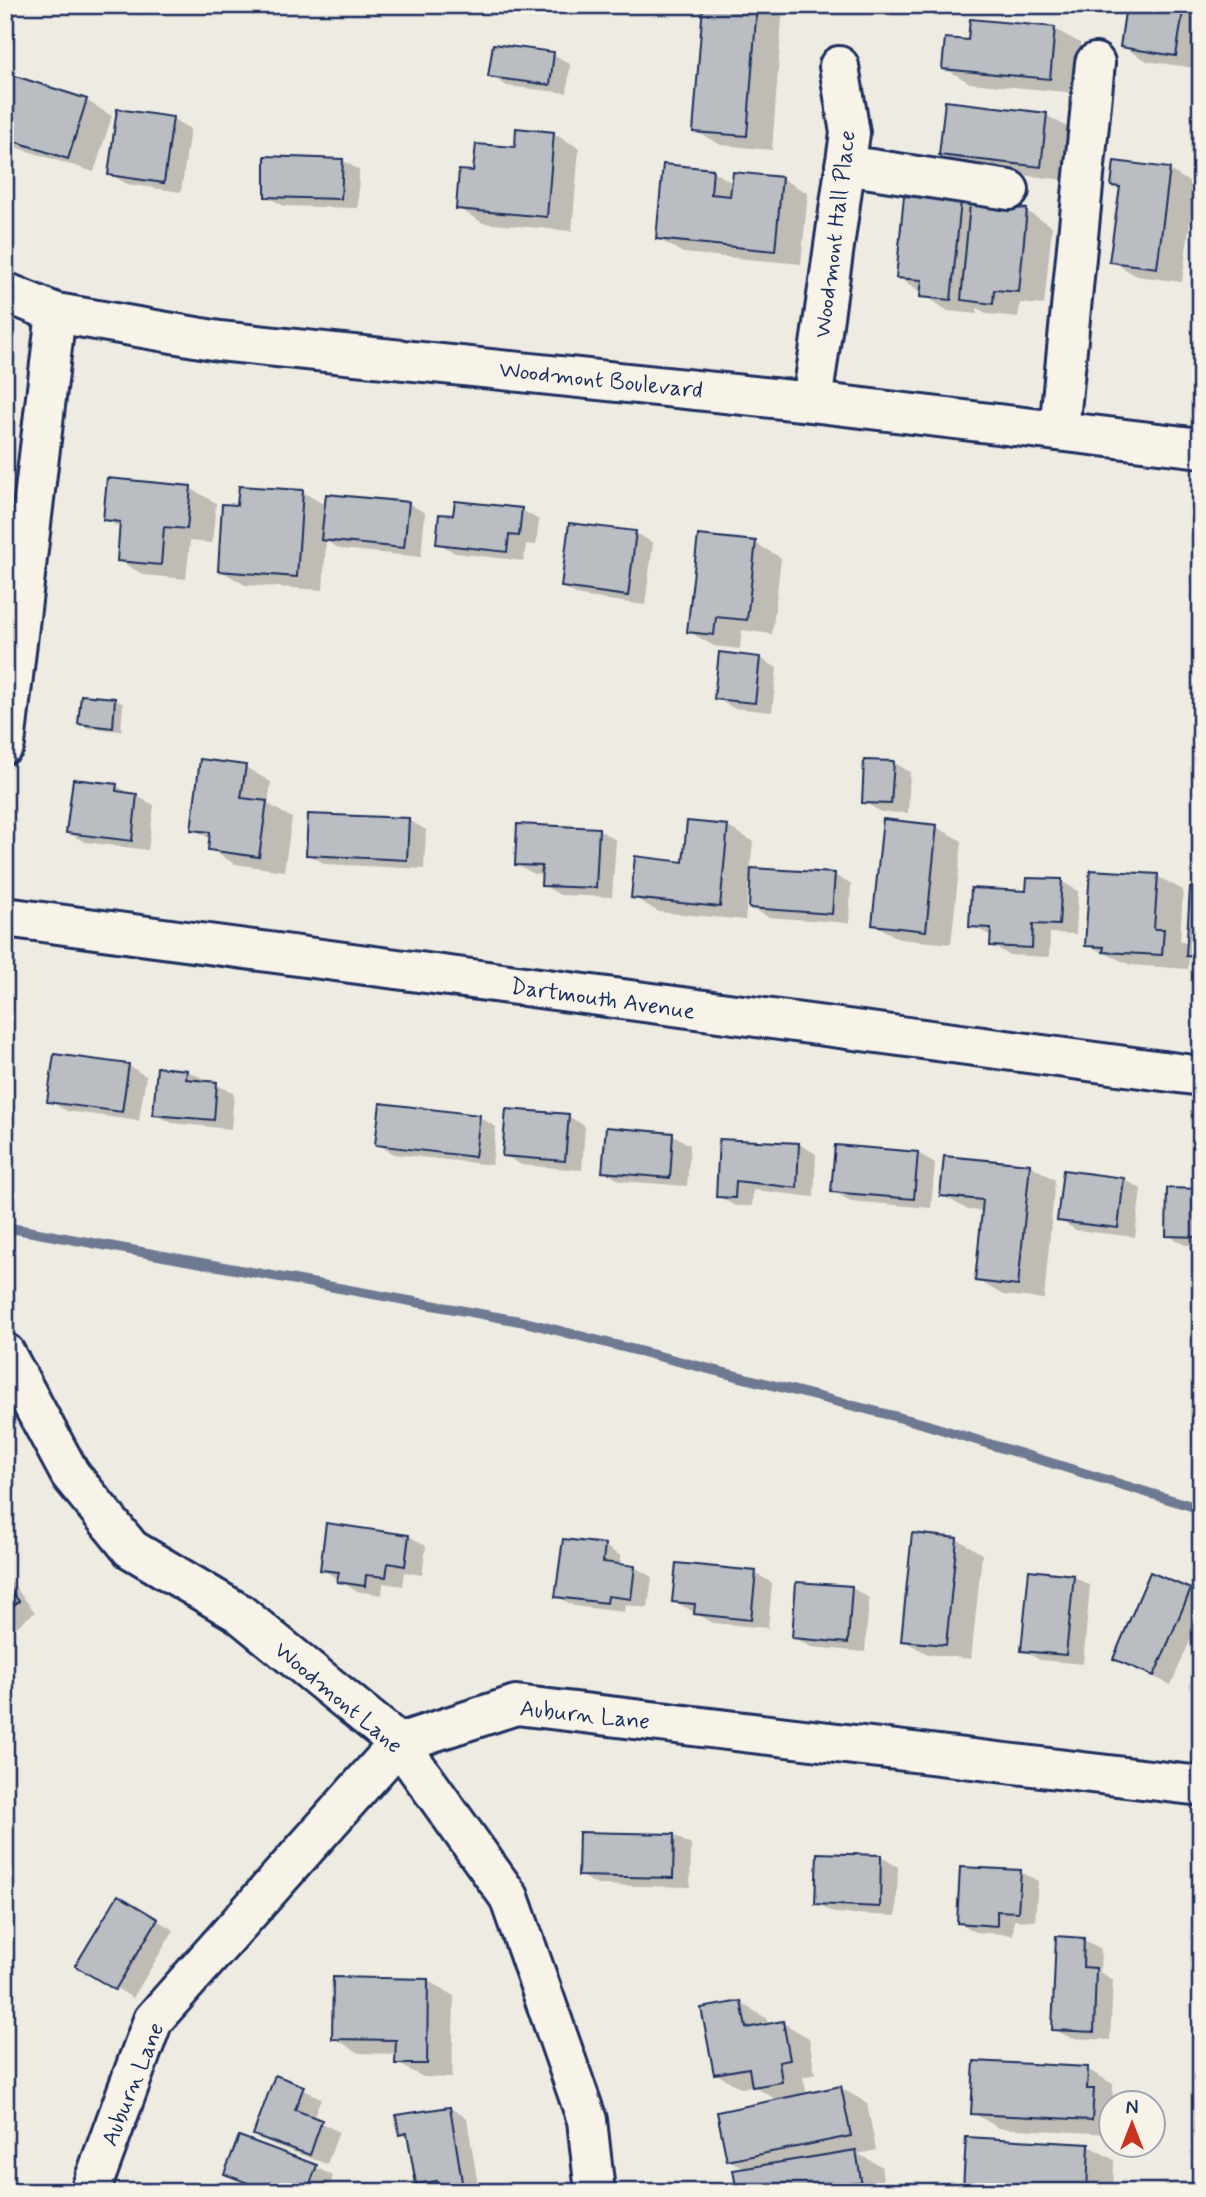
<svg xmlns="http://www.w3.org/2000/svg" width="1206" height="2197" font-family="Mynerve,sans-serif">
<style>
.shadow{fill:#0003}
.lines{fill:none;stroke-linecap:round;stroke-linejoin:round}
.stream{stroke:#6e7992;stroke-width:10}
.building{fill:#babdc2;stroke:#1b2f5e;stroke-width:2}
.minor-casing{stroke:#1b2f5e;stroke-width:44}
.major-casing{stroke:#1b2f5e;stroke-width:44}
.minor{stroke:#f7f3e8;stroke-width:38}
.major{stroke:#f7f3e8;stroke-width:38}
.labels{text-anchor:middle;stroke-width:6;stroke-linejoin:round;paint-order:stroke}
.street-label{font-size:23px;fill:#1b2f5e;stroke:#f7f3e8}
</style>
<rect width="100%" height="100%" fill="#eeebe2"/>
<filter id="ink" filterUnits="userSpaceOnUse"><feTurbulence type="fractalNoise" baseFrequency=".0143" numOctaves="2"/><feDisplacementMap in="SourceGraphic" scale="14" xChannelSelector="R" yChannelSelector="G"/><feConvolveMatrix kernelMatrix="1 2 1 2 8 2 1 2 1" color-interpolation-filters="sRGB"/></filter>
<g filter="url(#ink)">
<!-- shadow -->
<g class="shadow">
<path d="M704,5H783L772,150L721,145L695,131Z"/>
<path d="M1128,5H1201V69L1147,61L1122,46Z"/>
<path d="M1055,29L1080,43L1076,93L970,83L944,68L970,42Z"/>
<path d="M553,54L570,64L567,93L507,86L490,76Z"/>
<path d="M11,77L87,101L112,116L94,172L18,148L5,140V93Z"/>
<path d="M1046,115L1072,130L1066,180L966,169L941,154Z"/>
<path d="M173,119L190,129L181,192L127,184L110,174Z"/>
<path d="M553,133L579,148L572,231L483,223L458,208L475,173L516,149Z"/>
<path d="M342,160L359,170L358,208L284,206L266,196Z"/>
<path d="M1169,170L1195,185L1182,282L1137,276L1111,261L1121,189L1113,185Z"/>
<path d="M712,171L733,183L734,174L782,179L808,193L801,264L683,253L657,238Z"/>
<path d="M960,203L971,209L1026,211L1052,226L1044,305L1020,303L1018,317L988,314L977,308V314L948,311L898,277Z"/>
<path d="M190,488L216,503L212,543L190,541L186,579L144,575L118,560L121,528L105,519Z"/>
<path d="M303,492L326,506L408,503L425,513L421,557L340,549L326,541L323,590L245,585L220,570L239,507Z"/>
<path d="M456,503L522,510L539,520L536,545L526,544L524,561L455,553L438,543L455,517Z"/>
<path d="M636,533L653,543L645,605L580,596L562,587Z"/>
<path d="M755,543L781,558L772,634L742,630L740,649L714,646L688,631Z"/>
<path d="M760,658L777,668L772,712L733,708L716,698Z"/>
<path d="M115,699L123,704L121,731L88,728L80,724Z"/>
<path d="M893,762L910,772L908,813L881,812L864,802Z"/>
<path d="M245,767L271,782L268,804L292,818L284,871L235,864L210,849L211,839L193,829Z"/>
<path d="M116,786L154,805L148,850L85,842L68,833Z"/>
<path d="M409,820L426,830L424,869L325,864L308,854Z"/>
<path d="M728,827L753,841L750,870L834,875L851,884L849,923L768,917L751,907L752,880H749L745,920L659,912L633,897L684,863Z"/>
<path d="M936,827L962,841L951,944L899,939L874,924Z"/>
<path d="M599,830L616,840L612,897L560,895L543,885V875L534,874L516,864Z"/>
<path d="M1157,876L1183,890L1180,940L1189,946L1201,891V963L1189,956L1188,969L1131,965L1087,945Z"/>
<path d="M1061,881L1078,891L1076,934L1050,933L1049,957L1009,955L992,945V936L971,926L1028,892Z"/>
<path d="M56,1056L129,1066L146,1076L139,1121L67,1111L49,1101Z"/>
<path d="M187,1071L234,1093L231,1129L172,1123L154,1114Z"/>
<path d="M568,1116L585,1126L582,1170L521,1165L504,1155Z"/>
<path d="M479,1117L496,1127L492,1165L394,1154L377,1144Z"/>
<path d="M608,1129L673,1135L690,1145L687,1186L621,1181L604,1171Z"/>
<path d="M721,1141L799,1144L816,1154L814,1197L753,1190L752,1206H735L718,1196Z"/>
<path d="M918,1153L935,1163L931,1208L850,1201L833,1191Z"/>
<path d="M1030,1165L1055,1180L1044,1299L1003,1295L977,1280L984,1211L968,1210L942,1195Z"/>
<path d="M1124,1179L1141,1189L1135,1237L1076,1230L1059,1220Z"/>
<path d="M1201,1191V1245H1185L1168,1235Z"/>
<path d="M328,1525L409,1536L426,1546L422,1575L405,1572L403,1586L383,1583L382,1595L356,1591L322,1569Z"/>
<path d="M957,1539L982,1554L971,1659L928,1654L902,1640Z"/>
<path d="M604,1546L621,1556L620,1566L634,1567L652,1577L648,1608L625,1605L624,1612L574,1606L557,1596Z"/>
<path d="M755,1573L772,1583L768,1628L713,1623L674,1601Z"/>
<path d="M5,1575L35,1612L5,1636Z"/>
<path d="M1073,1576L1090,1586L1083,1664L1040,1660L1023,1650Z"/>
<path d="M798,1584L852,1588L869,1598L865,1652L811,1647L793,1637Z"/>
<path d="M1190,1591L1201,1597V1615L1171,1685L1115,1658Z"/>
<path d="M674,1835L691,1845L690,1887L597,1885L580,1875Z"/>
<path d="M881,1857L898,1867L896,1916L834,1913L817,1903Z"/>
<path d="M1021,1872L1038,1881L1035,1921L1014,1920L1013,1935L976,1932L958,1922Z"/>
<path d="M119,1898L174,1930L133,1998L77,1965Z"/>
<path d="M1057,1938L1084,1940L1101,1949L1100,1972L1113,1980L1110,2040L1071,2038L1053,2029Z"/>
<path d="M428,1981L454,1996L452,2078L423,2077L397,2063V2054L359,2053L334,2038Z"/>
<path d="M741,2003L766,2018L768,2026L783,2023L809,2038L815,2074L803,2077L807,2095L841,2088L867,2103L876,2150L858,2154L881,2166L885,2192H738L746,2169L729,2160L779,2101L753,2086L741,2088L715,2073Z"/>
<path d="M1087,2069L1113,2084L1112,2134L999,2128L973,2113Z"/>
<path d="M276,2078L321,2098L313,2119L339,2132L327,2164L272,2144L255,2134Z"/>
<path d="M450,2108L467,2118L479,2192H432L417,2183L410,2139L401,2134Z"/>
<path d="M1089,2146L1114,2160L1113,2192H971L965,2188Z"/>
<path d="M316,2167L333,2176L328,2192H267L227,2173Z"/>
</g>
<g class="lines">
<!-- stream -->
<path class="stream" d="M5,1227L525,1322L921,1423L1201,1509"/>
</g>
<!-- building -->
<g class="building">
<path d="M703,5H757L747,136L693,132Z"/>
<path d="M1126,5H1184L1176,56L1120,47Z"/>
<path d="M970,19L1055,27L1050,79L942,69L945,38L968,40Z"/>
<path d="M493,44L554,52L550,85L488,77Z"/>
<path d="M9,74L87,99L68,159L5,138V88Z"/>
<path d="M945,101L1047,113L1041,167L939,155Z"/>
<path d="M117,109L173,117L164,183L108,175Z"/>
<path d="M516,128L554,132L547,217L456,209L459,170L473,171L476,144L515,147Z"/>
<path d="M265,156L343,159L341,199L265,197Z"/>
<path d="M1114,161L1170,168L1157,268L1109,262L1120,187L1111,186Z"/>
<path d="M663,164L713,169L711,194L730,196L733,172L782,177L775,251L656,239Z"/>
<path d="M904,196L961,201L951,300L920,297L922,280L896,278Z"/>
<path d="M970,204L1027,209L1019,292L994,290L993,304L961,300Z"/>
<path d="M107,478L191,486L187,529L164,527L161,565L117,561L120,522L103,520Z"/>
<path d="M239,486L303,490L297,577L218,571L222,504L237,505Z"/>
<path d="M326,494L409,502L404,548L321,540Z"/>
<path d="M455,501L522,508L519,536L509,535L507,552L436,544L439,514L453,515Z"/>
<path d="M569,523L636,531L628,596L561,587Z"/>
<path d="M698,535L756,541L747,620L716,617L714,635L687,632Z"/>
<path d="M719,652L760,657L755,703L714,699Z"/>
<path d="M81,695L115,698L113,728L78,724Z"/>
<path d="M200,759L246,765L241,798L267,801L259,857L208,850L210,832L191,830Z"/>
<path d="M864,760L894,761L891,804L862,803Z"/>
<path d="M73,779L117,784L116,791L137,794L132,841L66,833Z"/>
<path d="M308,814L409,818L407,860L306,855Z"/>
<path d="M883,819L937,825L926,931L872,925Z"/>
<path d="M687,821L728,825L720,907L631,898L635,856L683,862Z"/>
<path d="M517,824L599,828L596,888L541,886L542,866L515,865Z"/>
<path d="M751,868L835,873L832,914L749,908Z"/>
<path d="M1090,870L1158,874L1154,929H1164L1162,955L1103,952L1104,947L1085,946Z"/>
<path d="M1027,878L1062,879L1059,925L1033,924L1032,948L990,946L991,928L969,927L971,888L1026,891Z"/>
<path d="M1190,888L1201,889V957L1186,956Z"/>
<path d="M54,1054L129,1064L122,1112L47,1102Z"/>
<path d="M157,1067L187,1070L186,1079L217,1082L214,1120L153,1115Z"/>
<path d="M380,1103L480,1115L475,1157L375,1145Z"/>
<path d="M506,1109L569,1114L565,1161L502,1156Z"/>
<path d="M606,1127L673,1133L670,1178L602,1172Z"/>
<path d="M719,1139L799,1143L797,1188L736,1181L735,1198L716,1197Z"/>
<path d="M835,1145L918,1152L914,1199L831,1192Z"/>
<path d="M944,1156L1030,1164L1018,1286L975,1281L983,1200L940,1196Z"/>
<path d="M1063,1170L1124,1178L1118,1228L1057,1221Z"/>
<path d="M1167,1188L1201,1189V1237L1166,1236Z"/>
<path d="M326,1523L409,1535L405,1566L388,1563L386,1577L366,1575L365,1586L337,1582L339,1572L320,1570Z"/>
<path d="M912,1533L957,1538L946,1645L901,1641Z"/>
<path d="M563,1539L605,1544L603,1562L635,1566L631,1599L608,1596L607,1603L555,1597Z"/>
<path d="M676,1563L756,1571L751,1620L694,1614L695,1604L672,1602Z"/>
<path d="M1029,1570L1074,1575L1066,1655L1021,1651Z"/>
<path d="M1150,1572L1191,1589L1154,1676L1113,1659Z"/>
<path d="M796,1582L852,1586L848,1643L792,1638Z"/>
<path d="M5,1584L19,1601L5,1612Z"/>
<path d="M579,1832L674,1834L673,1878L578,1876Z"/>
<path d="M817,1853L881,1855L880,1907L815,1904Z"/>
<path d="M960,1867L1021,1870L1018,1912L997,1911V1926L957,1923Z"/>
<path d="M118,1895L158,1919L115,1990L75,1966Z"/>
<path d="M1056,1936L1084,1938L1083,1967L1096,1968L1094,2032L1052,2030Z"/>
<path d="M333,1977L428,1979L427,2064H395L396,2040L332,2039Z"/>
<path d="M741,2001L746,2028L783,2021L790,2060L779,2062L782,2082L752,2087L749,2068L714,2074L701,2008Z"/>
<path d="M974,2061L1088,2067L1087,2089H1094L1092,2120L971,2114Z"/>
<path d="M275,2075L304,2086L295,2110L322,2120L310,2155L253,2135Z"/>
<path d="M841,2086L851,2136L727,2161L717,2112Z"/>
<path d="M450,2107L463,2188L439,2192L437,2181L416,2184L407,2133L399,2135L396,2115Z"/>
<path d="M239,2136L317,2165L307,2192H272L224,2174Z"/>
<path d="M966,2137L1089,2144L1087,2192L963,2189Z"/>
<path d="M856,2150L863,2192H737L733,2170Z"/>
</g>
<g class="lines">
<defs>
<g id="minor">
<path d="M845,165L1009,190"/>
<path d="M812,402L850,133L839,66"/>
<path d="M1059,431L1095,63"/>
<path d="M5,744L56,313"/>
<path d="M5,917L1201,1076"/>
<path d="M5,1353L70,1474L131,1549L239,1613L399,1743L509,1897L587,2120L595,2192"/>
<path d="M90,2192L153,2020L399,1743L516,1705L1201,1786"/>
</g>
<path id="major" d="M5,292L56,313L219,341L812,402L1201,448"/>
</defs>
<!-- minor casing -->
<use href="#minor" class="minor-casing"/>
<!-- major casing -->
<use href="#major" class="major-casing"/>
<!-- minor -->
<use href="#minor" class="minor"/>
<!-- major -->
<use href="#major" class="major"/>
</g>
</g>
<g class="labels">
<!-- street labels -->
<g class="street-label">
<text transform="translate(834 234) rotate(-83)" y="8">Woodmont Hall Place</text>
<text transform="translate(601 379) rotate(6)" y="8">Woodmont Boulevard</text>
<text transform="translate(603 998) rotate(8)" y="8">Dartmouth Avenue</text>
<text transform="translate(339 1697) rotate(40)" y="8">Woodmont Lane</text>
<text transform="translate(585 1714) rotate(6)" y="8">Auburn Lane</text>
<text transform="translate(132 2084) rotate(-68)" y="8">Auburn Lane</text>
</g>
</g>
<!-- margin -->
<rect width="1206" height="2197" fill="none" stroke="#f7f3e8" stroke-width="28"/>
<rect x="14" y="14" width="1178" height="2169" fill="none" stroke="#1b2f5e" stroke-width="2.5" filter="url(#ink)"/>
<!-- north arrow -->
<g transform="translate(1132 2124)"><circle r="33" fill="#f7f3e8" stroke="#9fa5b1" stroke-width="2"/>
<path d="M0-5L12 26L0 18L-12 26Z" fill="#c8321e"/>
<text y="-10" font-size="19" font-weight="bold" text-anchor="middle" fill="#1b2f5e">N</text>
</g>
</svg>
